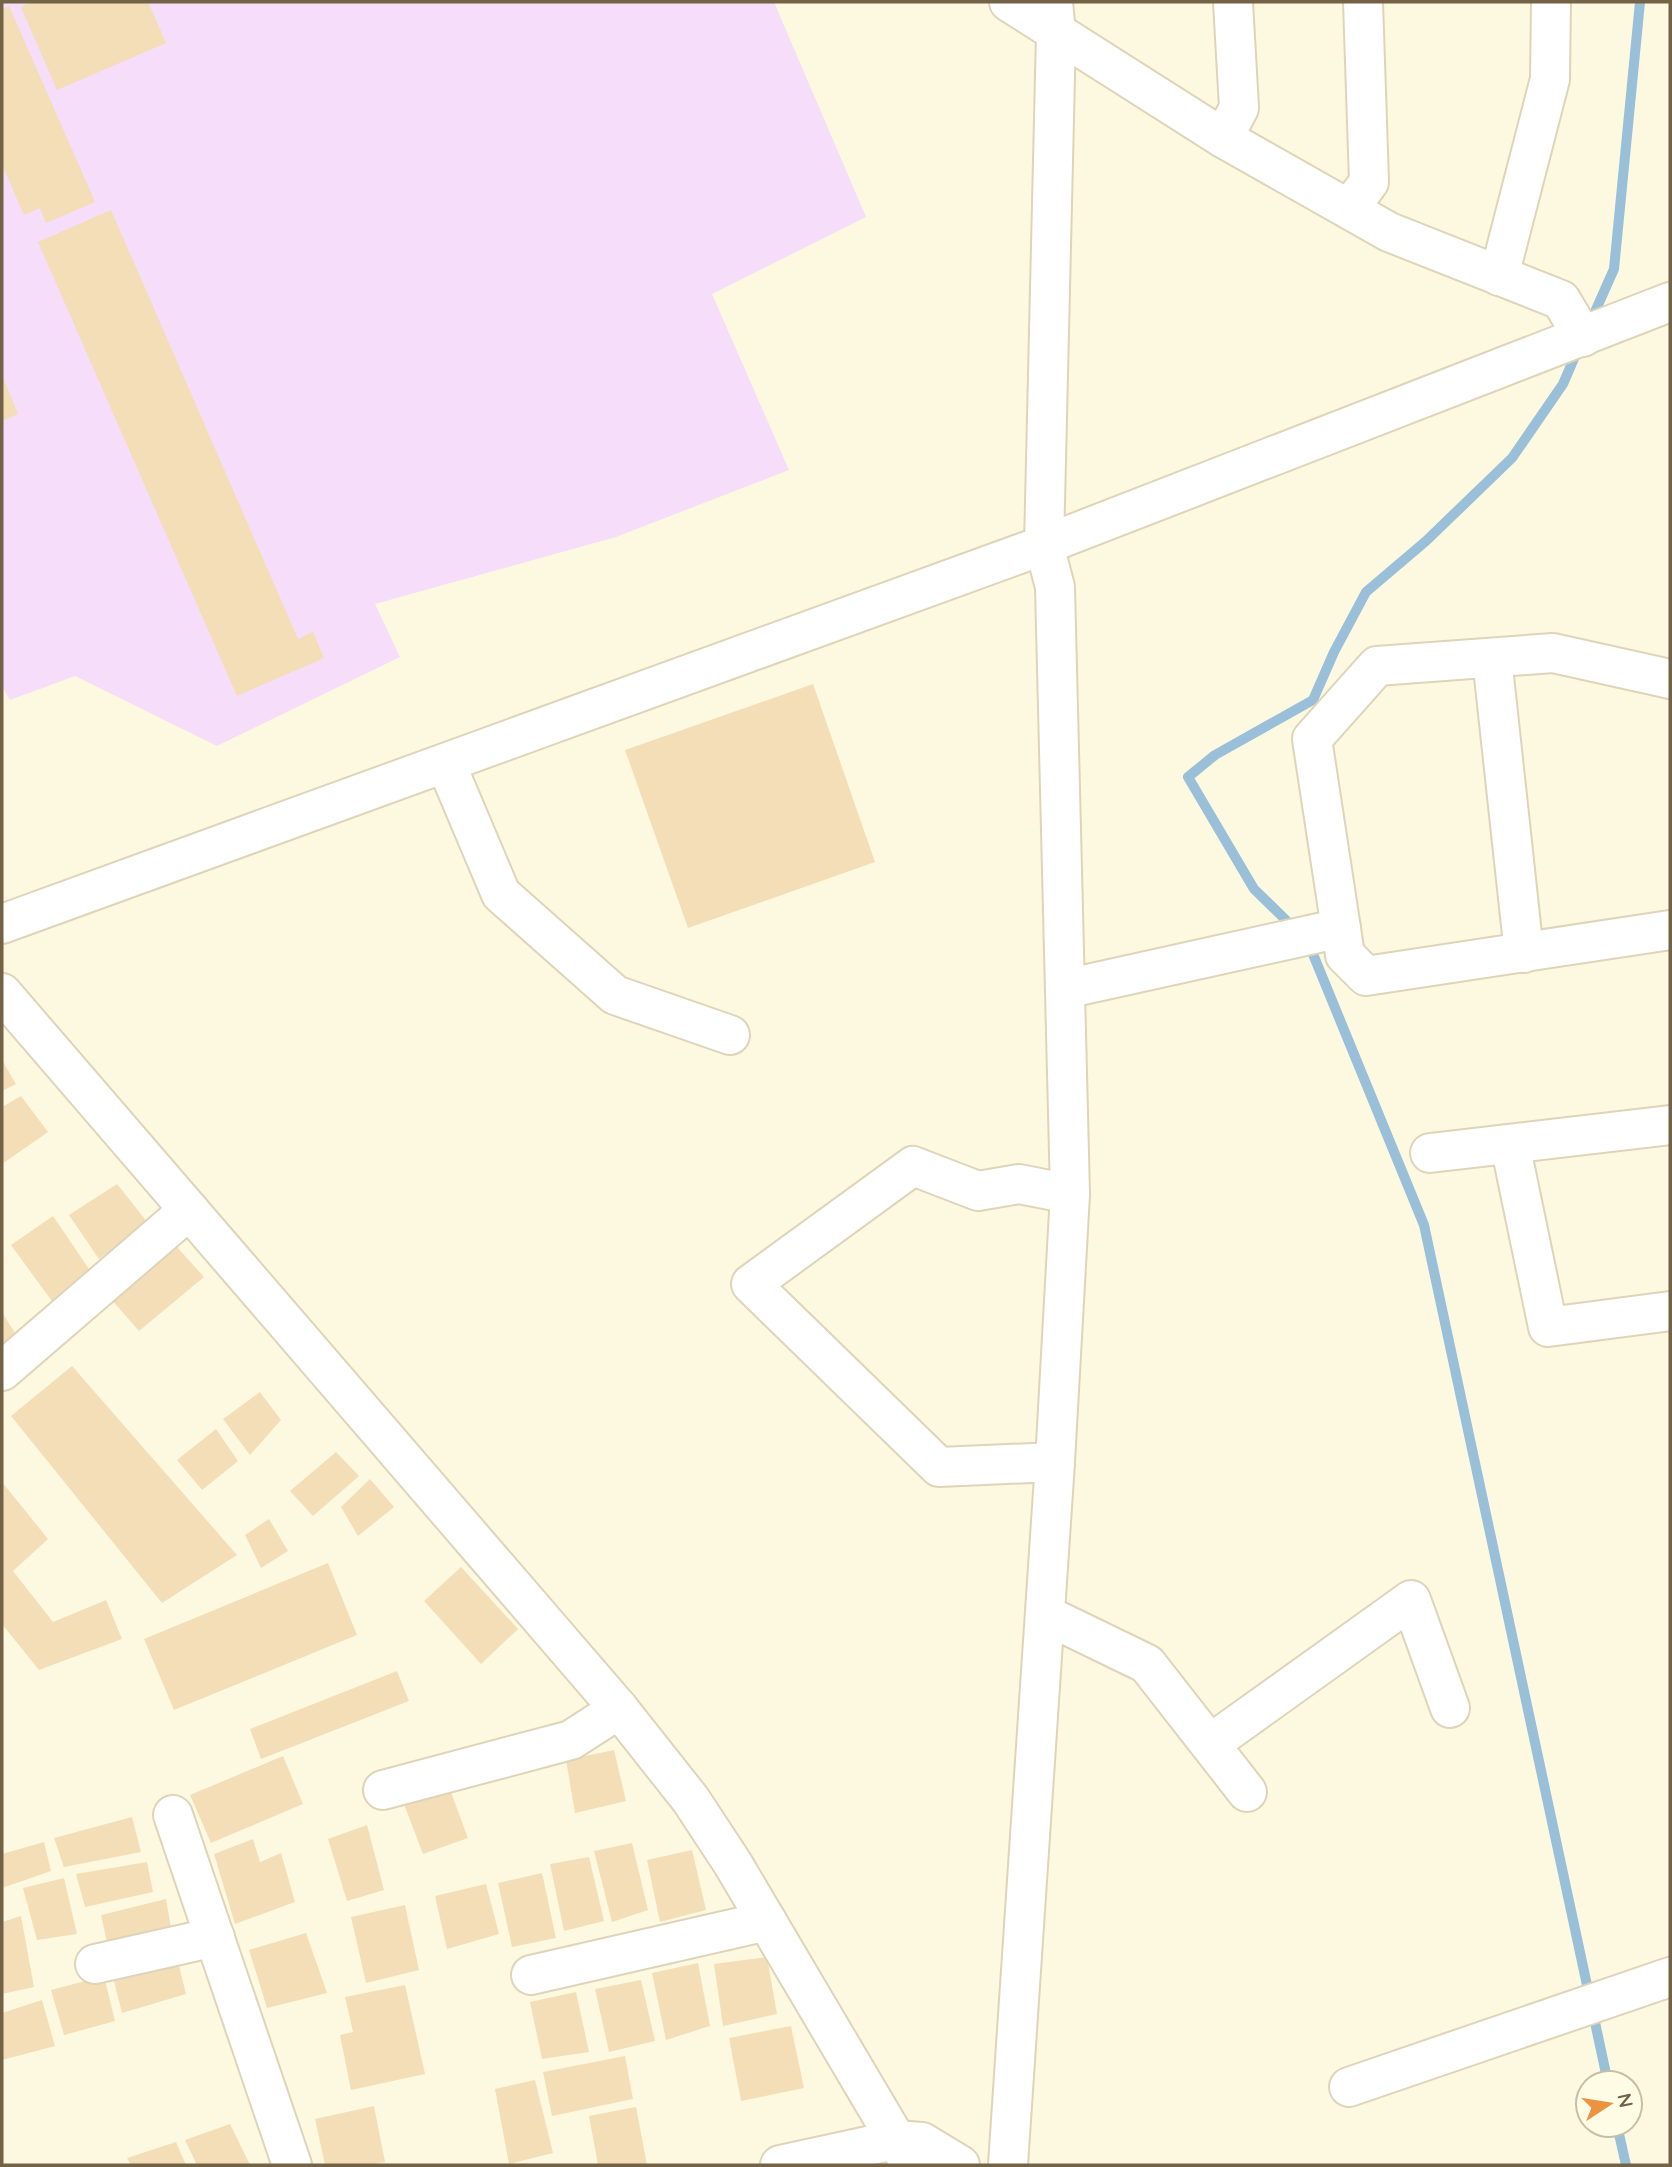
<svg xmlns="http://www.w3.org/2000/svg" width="1672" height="2167" font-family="Quicksand,sans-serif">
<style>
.education{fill:#f6ddf9}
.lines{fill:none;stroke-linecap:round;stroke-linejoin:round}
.stream{stroke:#9abfd8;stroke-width:10}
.building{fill:#f3deb7}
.minor-casing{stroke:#ded4b9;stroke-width:42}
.minor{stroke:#fff;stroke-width:38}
</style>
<rect width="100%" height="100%" fill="#fdf9e0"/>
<!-- education -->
<path class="education" d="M2,2H774L866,217L712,294L789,470L616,537L375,604L400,657L217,746L75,676L10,700L2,687Z"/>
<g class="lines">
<!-- stream -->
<g class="stream">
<path d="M1590,323L1614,269L1640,2"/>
<path d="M1294,928L1254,889L1188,777L1215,755L1313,700L1334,652L1366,592L1426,541L1512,458L1563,384L1579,347"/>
<path d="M1308,942L1424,1225L1608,2083"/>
<path d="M1617,2125L1626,2165"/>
</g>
</g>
<!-- building -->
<g class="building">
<path d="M32,2H148L166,43L57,90L21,7Z"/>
<path d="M9,6L95,202L46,223L40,208L24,215L2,164V9Z"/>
<path d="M111,210L298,639L313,632L324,658L237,696L38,242Z"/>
<path d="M2,375L18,414L2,421Z"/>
<path d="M813,684L875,862L688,928L625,750Z"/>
<path d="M2,1060L16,1084L2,1091Z"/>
<path d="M21,1096L48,1132L2,1164V1107Z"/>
<path d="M117,1184L148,1223L99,1259L69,1215Z"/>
<path d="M53,1216L89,1269L54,1304L11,1245Z"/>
<path d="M175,1245L204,1277L139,1331L111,1299Z"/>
<path d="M2,1312L18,1338L2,1350Z"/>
<path d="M72,1366L237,1555L162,1603L11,1416Z"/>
<path d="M260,1392L281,1420L250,1455L223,1419Z"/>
<path d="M216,1429L238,1461L202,1490L177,1460Z"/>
<path d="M336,1452L359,1476L313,1516L290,1491Z"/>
<path d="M370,1479L394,1507L358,1536L341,1507Z"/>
<path d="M2,1482L48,1539L13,1571L53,1622L106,1600L122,1639L39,1670L2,1624Z"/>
<path d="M269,1519L288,1551L261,1568L245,1535Z"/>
<path d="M328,1563L357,1635L174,1710L144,1639Z"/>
<path d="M461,1567L518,1629L481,1664L424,1601Z"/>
<path d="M397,1671L409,1701L261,1759L250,1729Z"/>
<path d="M614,1750L626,1801L575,1813L566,1760Z"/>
<path d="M283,1756L303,1804L211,1843L190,1795Z"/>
<path d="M449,1787L468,1838L423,1854L404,1804Z"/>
<path d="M132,1817L141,1852L64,1867L54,1838Z"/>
<path d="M367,1825L384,1890L347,1901L328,1839Z"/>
<path d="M253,1839L260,1862L281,1853L295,1902L235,1924L214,1854Z"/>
<path d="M44,1842L51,1871L2,1888V1854Z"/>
<path d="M632,1843L648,1910L612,1922L594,1851Z"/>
<path d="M692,1850L706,1910L660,1922L647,1860Z"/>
<path d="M589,1857L604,1921L564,1931L550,1864Z"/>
<path d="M147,1862L153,1892L85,1907L76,1874Z"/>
<path d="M542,1873L556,1938L512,1947L498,1883Z"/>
<path d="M64,1878L77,1934L37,1940L23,1888Z"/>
<path d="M486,1884L499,1934L447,1949L435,1896Z"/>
<path d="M166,1899L172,1933L108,1947L101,1915Z"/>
<path d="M405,1905L419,1970L366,1983L351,1917Z"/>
<path d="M21,1916L34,1987L2,1994V1922Z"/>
<path d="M306,1933L327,1993L267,2008L249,1950Z"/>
<path d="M767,1957L777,2014L723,2026L714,1964Z"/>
<path d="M177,1958L186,1994L122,2013L112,1973Z"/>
<path d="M698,1963L710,2026L666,2040L652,1973Z"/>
<path d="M104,1976L115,2021L64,2035L51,1990Z"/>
<path d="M641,1980L655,2041L609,2052L595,1989Z"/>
<path d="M405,1985L425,2074L351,2090L340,2035L353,2032L345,1997Z"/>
<path d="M576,1992L589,2052L542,2059L530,2002Z"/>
<path d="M42,2000L55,2046L2,2060V2013Z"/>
<path d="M791,2026L804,2088L741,2101L729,2038Z"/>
<path d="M625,2056L633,2099L552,2116L543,2072Z"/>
<path d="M535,2080L553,2153L509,2164L495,2089Z"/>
<path d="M374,2106L385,2162L369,2165H325L315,2119Z"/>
<path d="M636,2107L647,2165H598L589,2116Z"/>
<path d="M230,2124L250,2165H197L185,2140Z"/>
<path d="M176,2142L186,2165H131L127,2158Z"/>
</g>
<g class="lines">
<defs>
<g id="minor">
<path d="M1009,2L1223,138L1389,232L1561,300L1583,337"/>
<path d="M1223,138L1239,108L1233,2"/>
<path d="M1349,209L1369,182L1363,2"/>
<path d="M1499,276L1550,79L1551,2"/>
<path d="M1492,658L1524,953"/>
<path d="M1670,679L1553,653L1377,666L1312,739L1345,955L1366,976L1670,930"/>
<path d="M446,764L501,894L615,995L730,1035"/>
<path d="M2,924L1044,545L1670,302"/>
<path d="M1065,989L1341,928"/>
<path d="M2,993L619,1709L691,1800L733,1864L911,2165"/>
<path d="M1510,1144L1548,1327L1670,1311"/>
<path d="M1430,1153L1670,1125"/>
<path d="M2,1371L189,1210"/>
<path d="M1055,1462L939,1467L751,1284L913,1166L978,1191L1019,1184L1070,1194"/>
<path d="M1046,1615L1147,1664L1247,1792"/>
<path d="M1210,1744L1411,1600L1450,1708"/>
<path d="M383,1790L571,1740L619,1709"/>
<path d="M173,1815L292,2165"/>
<path d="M95,1964L215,1937"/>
<path d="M531,1975L767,1921"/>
<path d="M1349,2087L1670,1977"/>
<path d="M780,2165L895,2140L922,2142L960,2165"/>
<path d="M1008,2165L1055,1462L1070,1194L1055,587L1044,545L1056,33L1053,2"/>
</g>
</defs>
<!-- minor casing -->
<use href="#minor" class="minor-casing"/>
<!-- minor -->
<use href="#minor" class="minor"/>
</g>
<!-- border -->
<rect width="1672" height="2167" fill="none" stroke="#746247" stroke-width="7"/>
<!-- north arrow -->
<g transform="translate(1609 2104) rotate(78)"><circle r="33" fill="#fffce6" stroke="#c7bea6" stroke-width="2"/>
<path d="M0-5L12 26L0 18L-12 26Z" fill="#ea9341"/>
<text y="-10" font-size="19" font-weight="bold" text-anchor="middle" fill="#746247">N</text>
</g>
</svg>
